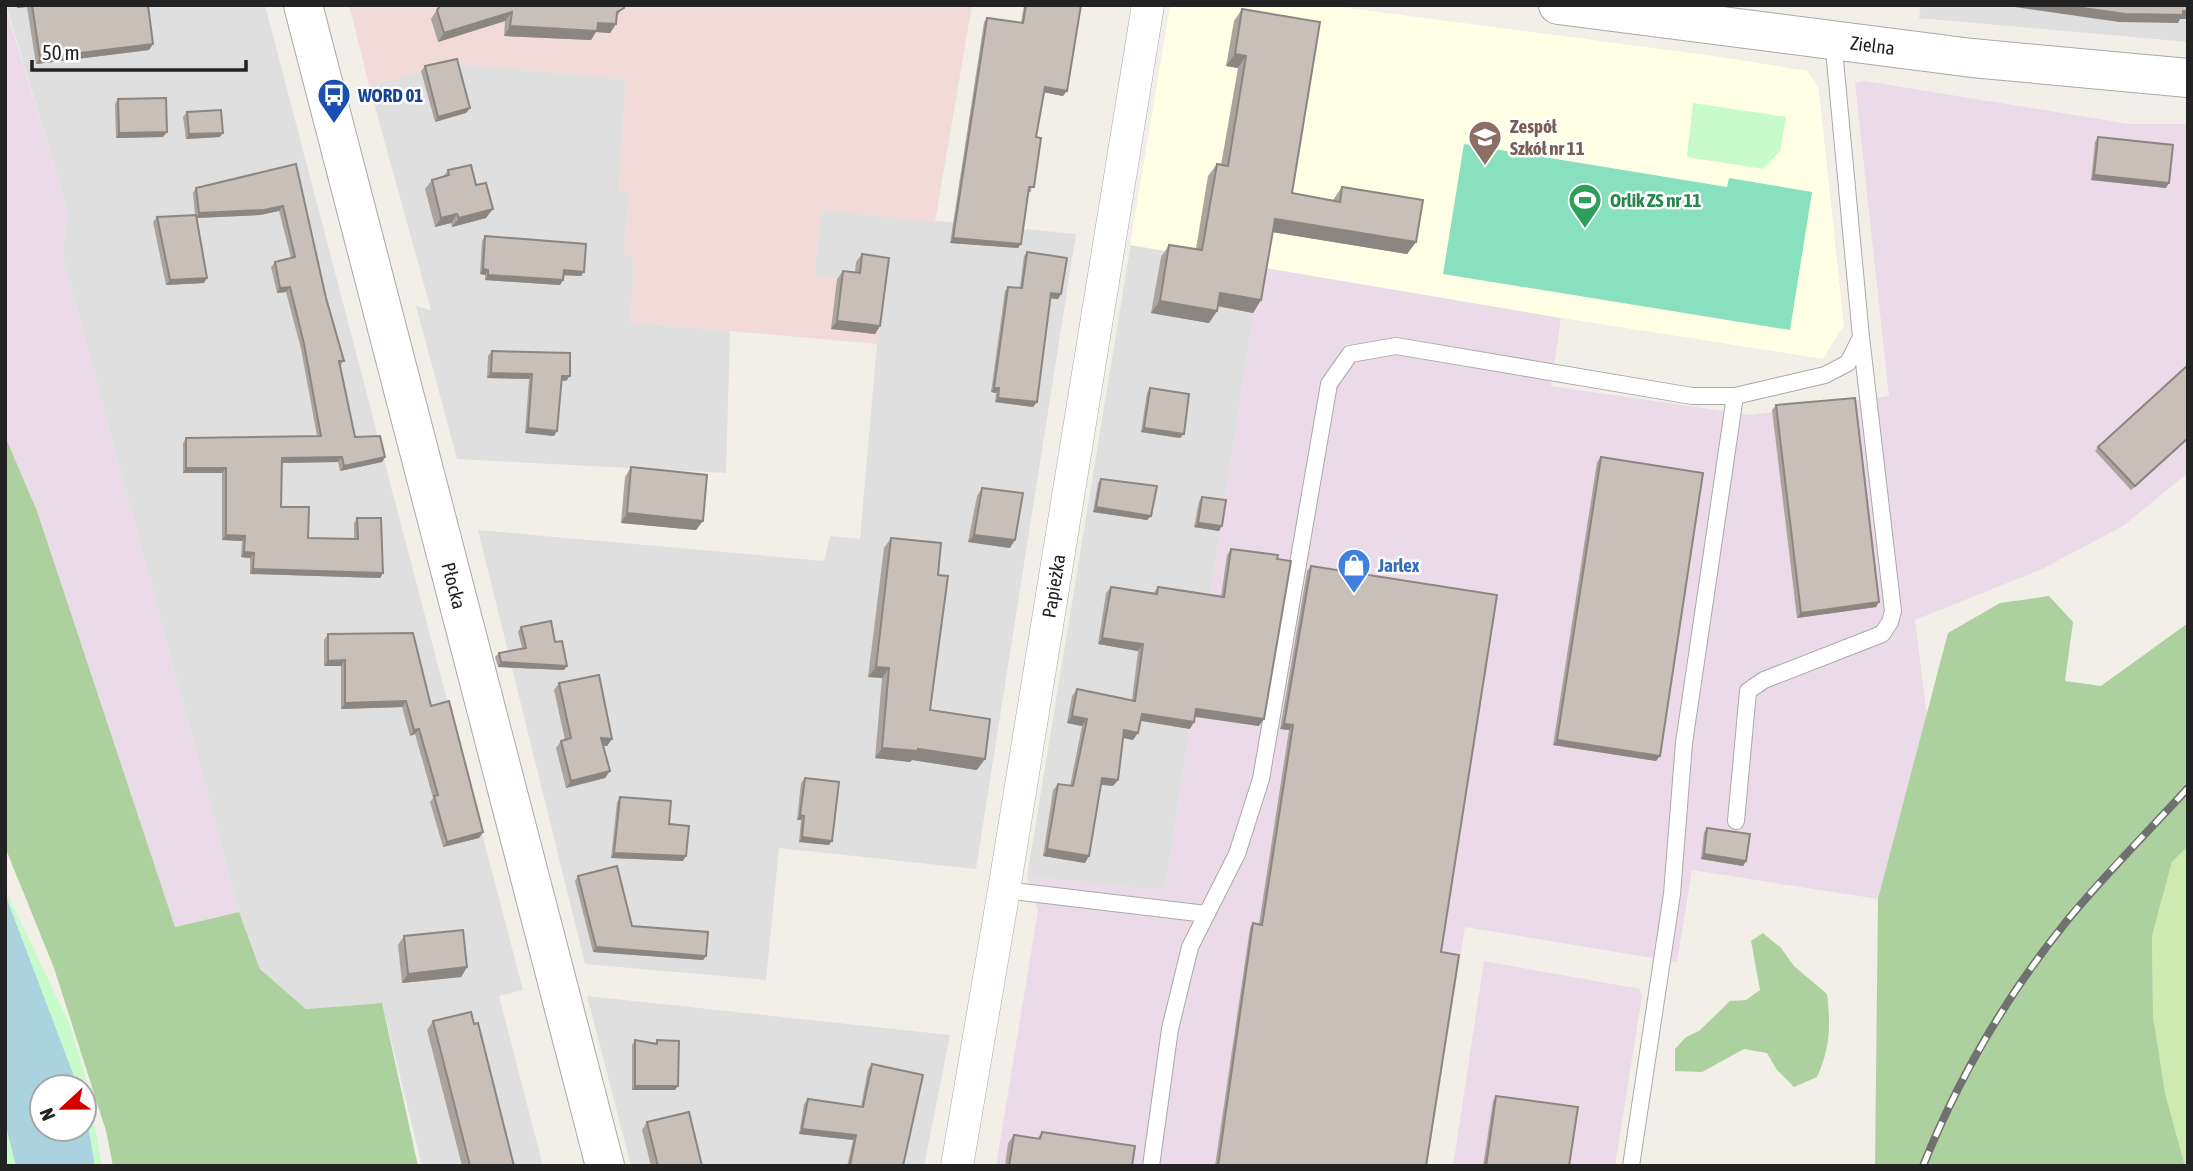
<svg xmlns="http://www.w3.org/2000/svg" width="2193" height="1171" font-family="'Asap Condensed',sans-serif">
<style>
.residential{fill:#e0dfdf}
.commercial{fill:#f2dad9}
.industrial{fill:#ebdbe8}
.education{fill:#ffffe5}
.grass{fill:#cdebb0}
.forest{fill:#add19e}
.park{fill:#c8facc;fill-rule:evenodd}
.pitch{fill:#88e0be}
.water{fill:#aad3df}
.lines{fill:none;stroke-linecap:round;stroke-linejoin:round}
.service-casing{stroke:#a9a9a9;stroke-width:18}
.minor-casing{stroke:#a9a9a9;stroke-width:33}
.tertiary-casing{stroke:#a9a9a9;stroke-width:40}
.service{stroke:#fff;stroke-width:16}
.minor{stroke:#fff;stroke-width:32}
.tertiary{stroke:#fff;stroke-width:38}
.rail-casing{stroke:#707070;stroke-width:8}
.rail{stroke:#fff;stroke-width:5;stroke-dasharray:16;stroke-linecap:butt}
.wall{fill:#aba49e}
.shaded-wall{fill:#8b8681}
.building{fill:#c7bfb8;stroke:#8b8681;stroke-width:2}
.labels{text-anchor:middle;stroke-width:5;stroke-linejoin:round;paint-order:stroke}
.street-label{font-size:19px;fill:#222;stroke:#fff}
.transit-label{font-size:19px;font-weight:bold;fill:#164399;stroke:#fff;text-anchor:start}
.education-label{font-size:19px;font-weight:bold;fill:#785e54;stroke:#fff;text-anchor:start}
.leisure-label{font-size:19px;font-weight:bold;fill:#27864d;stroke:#fff;text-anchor:start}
.shop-label{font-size:19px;font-weight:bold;fill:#366cbe;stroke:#fff;text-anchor:start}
</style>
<rect width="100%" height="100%" fill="#f2efe9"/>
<!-- residential -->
<g class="residential">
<path d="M6,5H265L523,990L499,996L543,1166H422L382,1003L306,1009L260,969L239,912L62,254L68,212Z"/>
<path d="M1170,5H1319L1808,71L1819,89L1844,325L1823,359L1561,318L1261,266L1165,891L1027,877Z"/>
<path d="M1921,5H2188V42L1919,18Z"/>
<path d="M453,63L626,79L619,191H629L624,255H634L631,322L730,331L726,473L457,459L416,306L431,310L369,85Z"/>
<path d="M821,210L1076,234L976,869L779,848L766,980L585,964L478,530L824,561L830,536L860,539L877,344L887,285L814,277Z"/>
<path d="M587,996L950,1035L924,1166H631Z"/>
</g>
<!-- commercial -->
<path class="commercial" d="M349,5H972L935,222L821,210L814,276L887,285L877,344L631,322L634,256L624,255L629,191H619L626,79L453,63L369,85Z"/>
<!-- industrial -->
<g class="industrial">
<path d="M5,5L68,212L62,254L239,912L175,927L37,511L5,436Z"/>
<path d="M1865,81L2130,124H2188V473L2123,526L2042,569L1915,620L1943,846L1878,899L1692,870L1677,962L1465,927L1427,1166H996L1038,910L1027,877L1165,891L1261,266L1561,318L1551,386L1751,415L1889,396L1855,83Z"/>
<path d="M1484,961L1640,989L1642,996L1615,1166H1453Z"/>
</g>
<!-- education -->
<path class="education" d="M1170,5H1325L1714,56L1808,71L1819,89L1844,325L1823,359L1561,318L1130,245Z"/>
<!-- grass -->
<path class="grass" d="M2188,846V1166H2185L2165,1093L2153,1015L2152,936L2172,862Z"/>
<!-- forest -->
<g class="forest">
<path d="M5,436L37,511L175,927L239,912L260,969L306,1009L382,1003L418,1166H113L106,1131L54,968L5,847Z"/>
<path d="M2049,596L2073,622L2065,681L2101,686L2188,623V846L2172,862L2152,936L2153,1015L2165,1093L2185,1166H1875L1878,899L1948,633L2000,603Z"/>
<path d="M1763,933L1781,948L1794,966L1827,994C1831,1026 1830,1048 1817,1077L1794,1087L1777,1070L1767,1053L1744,1049L1702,1072L1675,1071V1049L1686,1037L1699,1031L1730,1001L1746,1000L1760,990L1751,941Z"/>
</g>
<!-- park -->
<g class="park">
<path d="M1693,103L1786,117L1780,151L1763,169L1687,157Z"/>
<path d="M5,889L69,1023L86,1078L102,1166H5ZM42,1087H84V1129H42Z"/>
</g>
<!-- pitch -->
<path class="pitch" d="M1464,144L1727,187L1729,178L1812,192L1790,330L1443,274Z"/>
<!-- water -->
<path class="water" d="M5,894L78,1087H42V1129H84V1103L95,1166H16L5,1122Z"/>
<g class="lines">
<defs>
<g id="service">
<path d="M1736,821L1748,691L1764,680L1882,634L1890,622L1893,611L1861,337"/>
<path d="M1004,890L1206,914"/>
<path d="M1151,1166L1170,1029L1190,947L1237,854L1261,779L1329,384L1350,354L1396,346L1692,396H1735L1825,375L1848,363L1861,337L1833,39"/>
<path d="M1631,1166L1672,894L1684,743L1735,396"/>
</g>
<g id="minor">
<path id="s1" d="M957,1166L1004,890L1148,5"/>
</g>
<g id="tertiary">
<path id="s2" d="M303,5L605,1166"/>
<path id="s3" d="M1558,5L1972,58L2188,78"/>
</g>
</defs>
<!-- service casing -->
<use href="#service" class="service-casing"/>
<!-- minor casing -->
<use href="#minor" class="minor-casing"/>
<!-- tertiary casing -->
<use href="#tertiary" class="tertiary-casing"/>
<!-- service -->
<use href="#service" class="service"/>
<!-- minor -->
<use href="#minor" class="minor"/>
<!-- tertiary -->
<use href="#tertiary" class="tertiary"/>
<defs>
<path id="rail" d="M1923,1166C1958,1079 2007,995 2066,922C2104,875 2147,833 2188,788"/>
</defs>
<!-- rail casing -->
<use href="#rail" class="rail-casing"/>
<!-- rail -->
<use href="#rail" class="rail"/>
</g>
<!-- wall -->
<g class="wall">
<path d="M17,5H148L149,50L36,64L27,7L17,8Z"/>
<path d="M440,5H624L617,17L616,24L610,33L596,32L591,40L504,36L505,21L438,42L431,19Z"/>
<path d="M1024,5H1081L1063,96L1044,92L1036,137L1031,192H1029L1021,244L1018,248L950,243L984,22L987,18L1021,23Z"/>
<path d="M1242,9L1292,193L1333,200L1342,187L1416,242L1407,254L1273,232L1261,300L1253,313L1218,306L1217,311L1209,323L1151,313L1161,257L1169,245L1196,249L1208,176L1217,164L1221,165L1238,68L1226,66L1234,21Z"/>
<path d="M425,66L470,108L466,113L435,122L421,71Z"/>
<path d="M118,99L163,137L116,138L115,104Z"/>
<path d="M187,112L220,137L186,139L183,117Z"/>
<path d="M2098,137L2166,188L2091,180L2095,142Z"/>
<path d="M296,164L326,298L344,361L340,366L355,437L385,457L382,462L340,471L338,462L282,463L281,507L308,538L354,539V523L357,518L383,573L380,578L250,574V558L241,557L242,541L222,540V473H183V443L186,438L317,436L301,349L286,292L277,293L271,267L275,262L291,258L279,211L260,215L197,218L204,283L166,285L153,222L157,217L195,215L193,193L196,188Z"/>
<path d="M448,170L476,185L486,218L452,227L451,223L435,227L425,189L432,180L443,177Z"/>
<path d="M485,236L581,276L563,275V280L560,285L485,280V275L480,274L482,241Z"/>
<path d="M1027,252L1061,294L1058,299L1050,298L1037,402L1033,407L995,402L996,393L991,392L1005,291L1008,287H1020L1024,256Z"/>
<path d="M862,254L880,326L875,334L831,329L837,279L843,271L855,272L856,262Z"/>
<path d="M492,351L566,381L562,380L554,436L525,433L529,379L487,378L488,356Z"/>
<path d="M1150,388L1180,438L1141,432L1147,393Z"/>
<path d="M1776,405L1879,602L1876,607L1797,618L1772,410Z"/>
<path d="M2188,439L2131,490L2095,451L2098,447Z"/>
<path d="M1601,457L1656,761L1553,745L1597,462Z"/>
<path d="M631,467L696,530L621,523L625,477Z"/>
<path d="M1101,479L1151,516L1147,520L1093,512L1098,483Z"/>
<path d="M982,488L1010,548L968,542L977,496Z"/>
<path d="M1202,497L1219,531L1194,527L1199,501Z"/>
<path d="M891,538L938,575L930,710L977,770L912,760L910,762L875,758L882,678L868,677L884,548Z"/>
<path d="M1231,549L1259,726L1195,717L1190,729L1141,721L1133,740L1123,738L1118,780L1113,786L1101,785L1085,863L1043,856L1053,790L1058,784L1070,786L1082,726L1067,723L1072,696L1077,689L1132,700L1138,651L1098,644L1106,593L1111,587L1153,594L1158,587L1221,597L1227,555Z"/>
<path d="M1311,566L1441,952L1426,1166H1215L1250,928L1253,923L1259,924L1289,730L1280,729L1307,571Z"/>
<path d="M521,627L555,642L564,670L498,667L495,657L499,653L522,648L518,632Z"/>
<path d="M328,634L431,706L483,832L479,838L443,847L430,802L433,798L415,734L410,736L402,707L341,709V666H324V640Z"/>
<path d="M559,683L612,739L607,746H603L610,771L605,778L566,788L556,748L561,741L565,740L554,690Z"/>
<path d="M805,778L829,845L799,842L801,820H797L801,783Z"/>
<path d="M620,797L669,824L683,861L611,858L617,802Z"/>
<path d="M1707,828L1746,861L1743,866L1701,859L1704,832Z"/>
<path d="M578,876L632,926L706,956L703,960L593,952L575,881Z"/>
<path d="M404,936L467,967L461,977L402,983L398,945Z"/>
<path d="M433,1021L514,1166H462L427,1030Z"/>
<path d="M635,1040L655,1043L657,1040L675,1090H632V1045Z"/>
<path d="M872,1064L903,1166H847L853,1140L799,1134L804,1104L808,1099L861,1107L868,1069Z"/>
<path d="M1496,1096L1569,1166H1483L1493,1101Z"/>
<path d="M647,1122L702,1166H651L642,1130Z"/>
<path d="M1042,1132L1132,1166H1005L1008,1143L1014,1135L1037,1139Z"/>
</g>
<!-- shaded-wall -->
<g class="shaded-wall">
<path d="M19,5H28L27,7L17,8Z"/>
<path d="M2001,5H2062L2188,11V19H2180L2178,23L2119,22Z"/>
<path d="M512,12L505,21L438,42L444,33Z"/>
<path d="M598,23L616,24L610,33L596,32L591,40L504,36L510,26Z"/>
<path d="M153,44L149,50L36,64L40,58Z"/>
<path d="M1235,54L1246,56L1238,68L1226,66Z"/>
<path d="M1045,87L1067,91L1063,96L1042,92Z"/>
<path d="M470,108L466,113L435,122L438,117Z"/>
<path d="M167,132L163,137L116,138L119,133Z"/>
<path d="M223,133L220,137L186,139L189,134Z"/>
<path d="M2094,175L2169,183L2166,188L2091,180Z"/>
<path d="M283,206L279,211L260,215L196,218L199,213Z"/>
<path d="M493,209L486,218L452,227L459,218Z"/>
<path d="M457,214L451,223L435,227L441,218Z"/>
<path d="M1275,219L1416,242L1407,254L1266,231Z"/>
<path d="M953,238L1021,244L1018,248L950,243Z"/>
<path d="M483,269L488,270L485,275L480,274Z"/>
<path d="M564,270L584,272L581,276L560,275Z"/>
<path d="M488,275L563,280L560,285L485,280Z"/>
<path d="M207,278L204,283L166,285L170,280Z"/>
<path d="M290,287L286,292L277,293L280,288Z"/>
<path d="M1051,293L1061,294L1058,299L1047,298Z"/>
<path d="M1220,293L1261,300L1253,313L1212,305Z"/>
<path d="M1160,301L1217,311L1209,323L1151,313Z"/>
<path d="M837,321L880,326L875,334L831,329Z"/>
<path d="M491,373L532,374L529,379L487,378Z"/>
<path d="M562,376H570L566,381L559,380Z"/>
<path d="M994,388H999L996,393L991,392Z"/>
<path d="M998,398L1037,402L1033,407L995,402Z"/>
<path d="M528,428L557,431L554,436L525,433Z"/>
<path d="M1144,428L1184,434L1180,438L1141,432Z"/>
<path d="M2188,438V439L2131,490L2135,486Z"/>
<path d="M342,457L338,462L278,463L282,458Z"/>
<path d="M385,457L382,462L340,471L344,466Z"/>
<path d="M186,468H226L222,473H183Z"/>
<path d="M1096,507L1151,516L1147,520L1093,512Z"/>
<path d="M627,513L703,521L696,530L621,523Z"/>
<path d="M1198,523L1222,526L1219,531L1194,527Z"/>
<path d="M226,535L245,536L242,541L222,540Z"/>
<path d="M974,535L1015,540L1010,548L968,542Z"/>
<path d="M244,552L254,553L250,558L241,557Z"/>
<path d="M253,569L383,573L380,578L250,574Z"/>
<path d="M1879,602L1876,607L1797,618L1801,613Z"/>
<path d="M1102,638L1143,644L1138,651L1098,644Z"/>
<path d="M345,660L341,666H324L328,661Z"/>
<path d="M501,662L567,666L564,670L498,667Z"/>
<path d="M876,667L889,668L882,678L868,677Z"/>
<path d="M406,701L402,707L341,709L345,703Z"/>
<path d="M1196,709L1264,719L1259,726L1191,716Z"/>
<path d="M1142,714L1194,722L1190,729L1137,720Z"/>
<path d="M1072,716L1087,719L1082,726L1067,723Z"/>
<path d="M1284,724L1293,725L1289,730L1280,729Z"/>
<path d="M419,729L415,734L410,736L414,730Z"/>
<path d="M1124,730L1138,733L1133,740L1119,737Z"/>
<path d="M601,738L612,739L607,746L596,745Z"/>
<path d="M1557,740L1660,756L1656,761L1553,745Z"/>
<path d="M882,748L918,749L985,759L977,770L912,760L910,762L875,758Z"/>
<path d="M610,771L605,778L566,788L571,781Z"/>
<path d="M1102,778L1118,780L1113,786L1097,784Z"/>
<path d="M800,815L804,816L801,820H797Z"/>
<path d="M483,832L479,838L443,847L447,842Z"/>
<path d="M802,837L832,841L829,845L799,842Z"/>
<path d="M1047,849L1089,856L1085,863L1043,856Z"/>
<path d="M614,853L686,856L683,861L611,858Z"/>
<path d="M1704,854L1746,861L1743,866L1701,859Z"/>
<path d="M596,947L706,956L703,960L593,952Z"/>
<path d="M467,967L461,977L402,983L408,974Z"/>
<path d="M635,1086H678L675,1090H632Z"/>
<path d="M802,1129L856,1135L853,1140L799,1134Z"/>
</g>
<!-- building -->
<g class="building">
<path d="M32,5H148L153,44L40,58Z"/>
<path d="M441,5H624V8L617,12L616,24L598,23L597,31L510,26L512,12L444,33L437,10Z"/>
<path d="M1026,5H1081L1067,91L1045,87L1036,137L1041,138L1034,187H1029L1021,244L953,238L987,18L1023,23Z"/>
<path d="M2062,5H2188V11H2183V15L2125,14Z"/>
<path d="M1242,9L1320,22L1292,193L1340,202L1342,187L1423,200L1416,242L1275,219L1261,300L1220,293L1217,311L1160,301L1169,245L1202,250L1217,164L1228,166L1246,56L1235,54Z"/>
<path d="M457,59L470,108L438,117L425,66Z"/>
<path d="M166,98L167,132L119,133L118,99Z"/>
<path d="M221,110L223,133L189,134L187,112Z"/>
<path d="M2098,137L2173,145L2169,183L2094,175Z"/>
<path d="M296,164L326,298L344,361H339L355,437L380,436L385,457L344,466L342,457L282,458L281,507H309L308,538L358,539L357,518H381L383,573L253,569L254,553L244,552L245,536L226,535V468H186V438L321,436L304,344L290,287L280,288L275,262L295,257L283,206L264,210L199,213L196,188Z"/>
<path d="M471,165L476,185L486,183L493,209L459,218L457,214L441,218L432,180L449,175L448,170Z"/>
<path d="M196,215L207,278L170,280L157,217Z"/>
<path d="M485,236L586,244L584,272L564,270L563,280L488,275V270L483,269Z"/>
<path d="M1027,252L1067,258L1061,294L1051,293L1037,402L998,398L999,388H994L1008,287L1022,288Z"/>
<path d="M862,254L889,258L880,326L837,321L843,271L860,273Z"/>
<path d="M492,351L570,353V376H562L557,431L528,428L532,374L491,373Z"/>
<path d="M2188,365V438L2135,486L2098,447Z"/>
<path d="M1150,388L1189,394L1184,434L1144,428Z"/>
<path d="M1855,398L1879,602L1801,613L1776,405Z"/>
<path d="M1601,457L1703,473L1660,756L1557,740Z"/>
<path d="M631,467L707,475L703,521L627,513Z"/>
<path d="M1101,479L1157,486L1151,516L1096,507Z"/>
<path d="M982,488L1023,493L1015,540L974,535Z"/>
<path d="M1202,497L1226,500L1222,526L1198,523Z"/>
<path d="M891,538L941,543L938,575L948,576L930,710L990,719L985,759L918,749V751L882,748L889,668L876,667Z"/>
<path d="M1231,549L1278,555L1277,559L1291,561L1264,719L1196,709L1194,722L1142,714L1138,733L1124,730L1118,780L1102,778L1089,856L1047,849L1058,784L1073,786L1087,719L1072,716L1077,689L1135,701L1143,644L1102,638L1111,587L1157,594L1158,587L1224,597Z"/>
<path d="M1311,566L1497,595L1441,952L1459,955L1426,1166H1218L1253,923L1262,925L1293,725L1284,724Z"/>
<path d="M551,621L555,642L562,641L567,666L501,662L499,653L526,648L521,627Z"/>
<path d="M413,633L431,706L449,701L483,832L447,842L434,796L438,795L419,729L414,730L406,701L345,703V660L328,661V634Z"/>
<path d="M599,675L612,739L601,738L610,771L571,781L561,741L571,738L559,683Z"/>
<path d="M805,778L839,782L832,841L802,837L804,816L800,815Z"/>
<path d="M620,797L671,801L669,824L689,826L686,856L614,853Z"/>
<path d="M1707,828L1750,834L1746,861L1704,854Z"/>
<path d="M617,866L632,926L708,932L706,956L596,947L578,876Z"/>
<path d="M463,930L467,967L408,974L404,936Z"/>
<path d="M471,1012L474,1024L478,1023L514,1166H470L433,1021Z"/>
<path d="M635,1040L657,1044V1040L679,1041L678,1086H635Z"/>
<path d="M872,1064L923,1075L903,1166L850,1165L856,1135L802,1129L808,1099L863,1107Z"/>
<path d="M1496,1096L1578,1107L1569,1166H1486Z"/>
<path d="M689,1112L702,1166H658L647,1122Z"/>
<path d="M1042,1132L1135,1146L1132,1166H1009L1014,1135L1040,1139Z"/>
</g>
<!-- icons -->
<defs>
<symbol id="bus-pin" viewBox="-11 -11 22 30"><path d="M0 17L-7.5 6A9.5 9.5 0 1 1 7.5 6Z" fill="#1a4fb4" stroke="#fff"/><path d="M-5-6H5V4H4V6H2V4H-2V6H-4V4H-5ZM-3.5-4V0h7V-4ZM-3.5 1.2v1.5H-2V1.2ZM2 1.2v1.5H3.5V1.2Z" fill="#fff"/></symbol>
<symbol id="school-pin" viewBox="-11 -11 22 30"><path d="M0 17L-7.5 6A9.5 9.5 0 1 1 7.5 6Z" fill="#8d6e63" stroke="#fff"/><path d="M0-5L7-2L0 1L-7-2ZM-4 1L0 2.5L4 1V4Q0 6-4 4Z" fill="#fff"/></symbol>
<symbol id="stadium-pin" viewBox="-11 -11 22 30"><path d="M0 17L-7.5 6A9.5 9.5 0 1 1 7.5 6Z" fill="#2e9e5b" stroke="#fff"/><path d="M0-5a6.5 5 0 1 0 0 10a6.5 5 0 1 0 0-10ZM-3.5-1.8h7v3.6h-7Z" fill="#fff"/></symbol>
<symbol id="shop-pin" viewBox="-11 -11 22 30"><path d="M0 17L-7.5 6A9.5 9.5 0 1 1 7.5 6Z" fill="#3f7fe0" stroke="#fff"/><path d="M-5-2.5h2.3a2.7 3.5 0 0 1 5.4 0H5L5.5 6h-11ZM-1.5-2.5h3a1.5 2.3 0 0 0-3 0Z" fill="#fff"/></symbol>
</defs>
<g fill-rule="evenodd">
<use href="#bus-pin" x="315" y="76" width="38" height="52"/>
<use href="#school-pin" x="1466" y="118" width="38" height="52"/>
<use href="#stadium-pin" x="1566" y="181" width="38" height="52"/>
<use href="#shop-pin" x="1335" y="546" width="38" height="52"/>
</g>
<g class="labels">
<!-- street labels -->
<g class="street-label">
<text dy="7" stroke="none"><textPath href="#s3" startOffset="317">Zielna</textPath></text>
<text dy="7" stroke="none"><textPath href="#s2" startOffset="600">Płocka</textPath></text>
<text dy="7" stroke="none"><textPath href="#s1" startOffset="588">Papieżka</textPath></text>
</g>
<!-- transit labels -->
<g class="transit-label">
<text x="358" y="102">WORD 01</text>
</g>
<!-- education labels -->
<g class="education-label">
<text x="1510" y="133">Zespół<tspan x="1510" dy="22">Szkół nr 11</tspan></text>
</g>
<!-- leisure labels -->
<g class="leisure-label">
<text x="1610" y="207">Orlik ZS nr 11</text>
</g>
<!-- shop labels -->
<g class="shop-label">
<text x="1378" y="572">Jarlex</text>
</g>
</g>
<!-- border -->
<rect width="2193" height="1171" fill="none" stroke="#222222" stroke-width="14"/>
<!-- north arrow -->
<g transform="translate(63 1108) rotate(248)"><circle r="33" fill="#ffffff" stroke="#a7a7a7" stroke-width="2"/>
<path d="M0-5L12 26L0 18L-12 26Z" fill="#d40000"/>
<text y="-10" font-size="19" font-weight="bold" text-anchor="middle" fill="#222222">N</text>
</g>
<!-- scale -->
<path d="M32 60v10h214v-10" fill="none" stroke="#222222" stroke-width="3.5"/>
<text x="42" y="60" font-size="21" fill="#222222" stroke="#ffffff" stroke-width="5" paint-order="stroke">50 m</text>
</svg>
